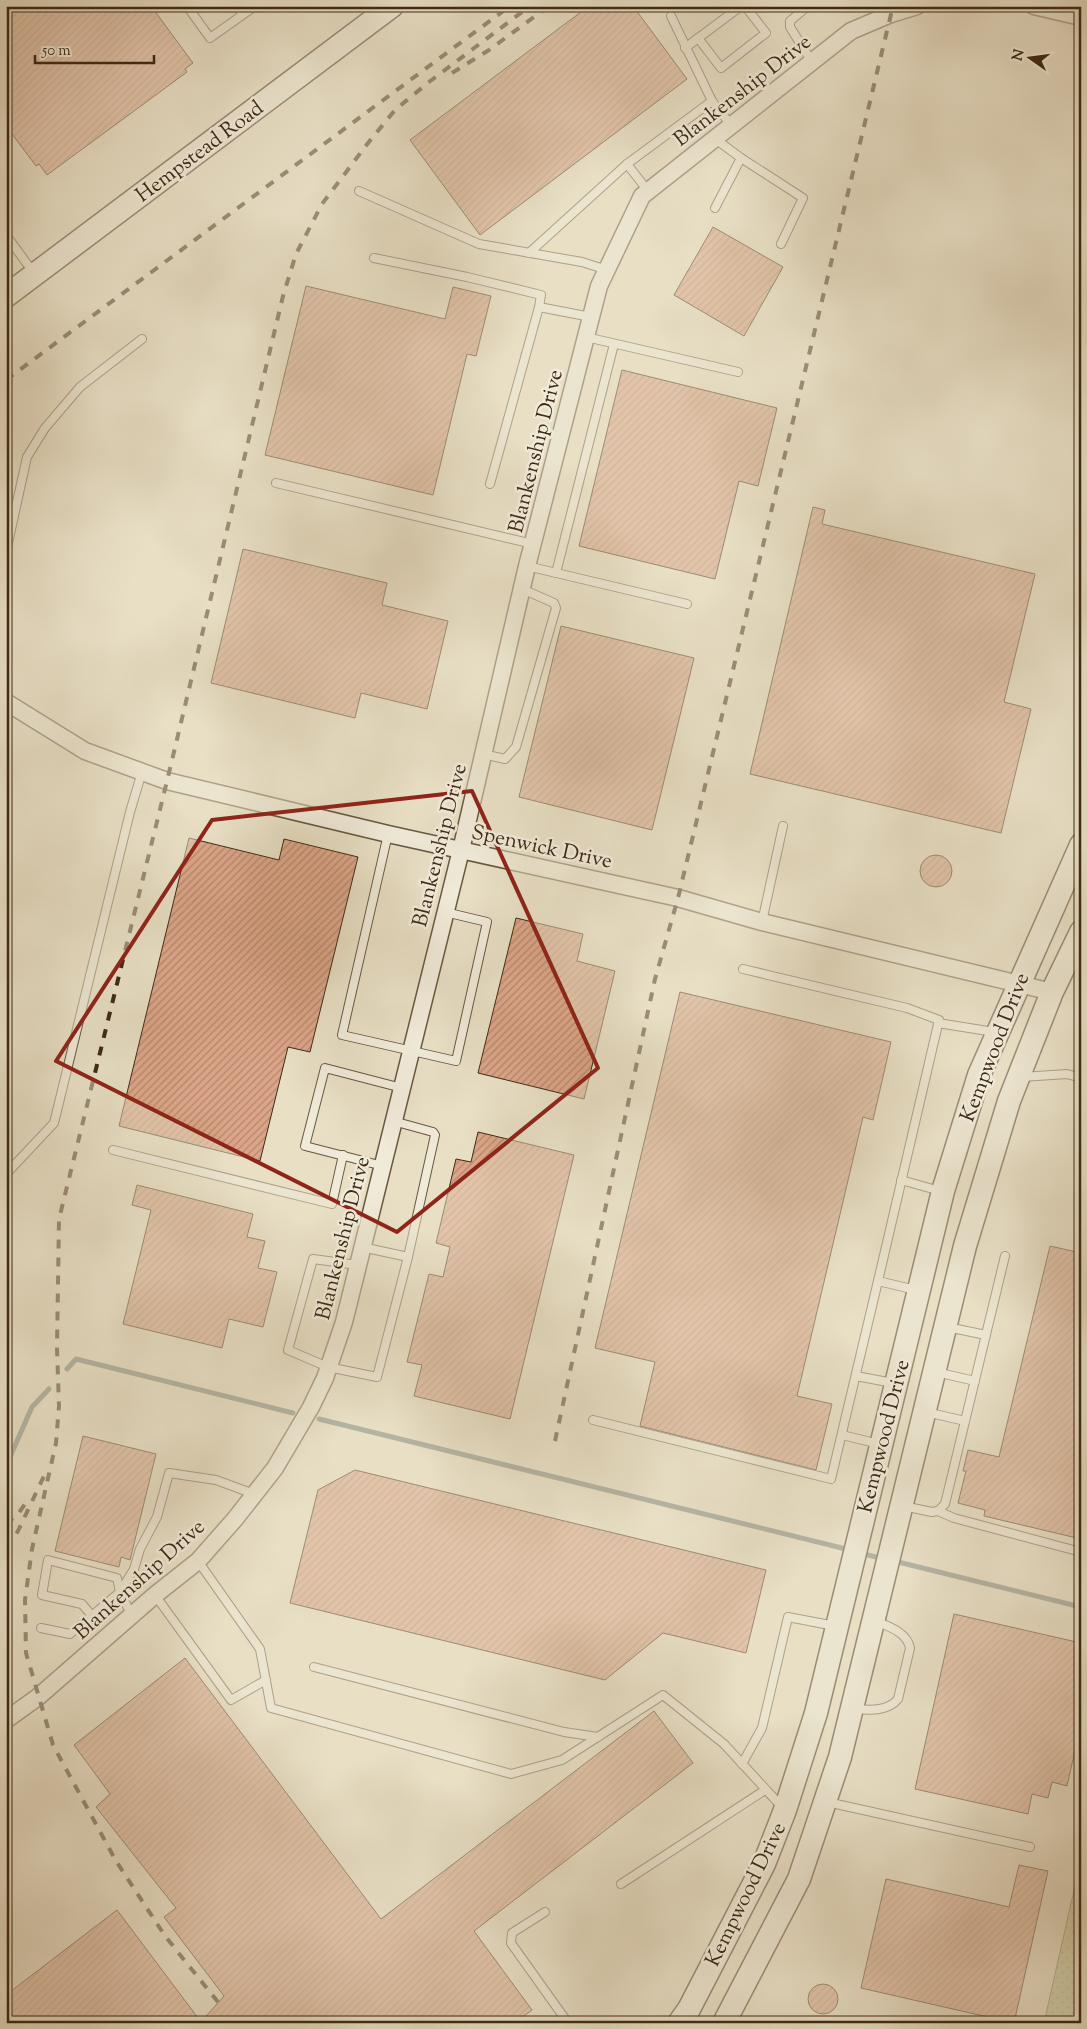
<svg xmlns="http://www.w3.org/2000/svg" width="1087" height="2029" font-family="'Sorts Mill Goudy',serif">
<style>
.grass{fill:url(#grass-dots);stroke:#7e7552}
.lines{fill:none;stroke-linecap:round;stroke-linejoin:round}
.stream{stroke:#76807b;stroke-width:5}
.building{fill:url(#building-hatch);stroke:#3e2a14}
.service-casing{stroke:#685740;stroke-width:10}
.minor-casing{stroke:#685740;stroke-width:19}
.secondary-casing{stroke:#3e2a14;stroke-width:25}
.service{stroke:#f0ead9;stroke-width:8}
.minor{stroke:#f0ead9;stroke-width:16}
.secondary{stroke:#f0ead9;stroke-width:22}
.rail{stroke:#3e2a14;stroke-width:4;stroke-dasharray:9 9;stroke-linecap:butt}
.marked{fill:none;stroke:#8f2418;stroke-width:4;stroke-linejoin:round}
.labels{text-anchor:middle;stroke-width:5;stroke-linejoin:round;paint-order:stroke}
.street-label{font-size:21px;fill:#3e2a14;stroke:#f0ead9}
</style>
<defs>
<pattern id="grass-dots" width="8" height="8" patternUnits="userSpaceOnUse" patternTransform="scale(1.25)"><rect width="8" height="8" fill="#bdc090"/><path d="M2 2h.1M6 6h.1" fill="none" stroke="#9b9c74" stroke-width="1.8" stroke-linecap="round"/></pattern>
<pattern id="building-hatch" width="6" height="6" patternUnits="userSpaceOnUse" patternTransform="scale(1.25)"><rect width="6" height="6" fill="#dca588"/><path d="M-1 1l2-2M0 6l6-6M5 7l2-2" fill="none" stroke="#b4876e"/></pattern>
</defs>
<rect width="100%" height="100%" fill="#e8dfc5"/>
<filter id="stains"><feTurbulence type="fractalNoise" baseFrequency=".004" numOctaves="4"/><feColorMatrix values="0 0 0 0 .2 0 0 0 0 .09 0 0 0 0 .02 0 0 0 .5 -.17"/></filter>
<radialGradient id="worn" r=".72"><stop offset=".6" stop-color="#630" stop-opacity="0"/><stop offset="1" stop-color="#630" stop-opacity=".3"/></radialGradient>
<!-- grass -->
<path class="grass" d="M1081,1859V2023H1044Z"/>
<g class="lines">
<!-- stream -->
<g class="stream">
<path d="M67,1369L76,1359L293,1413"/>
<path d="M319,1419L850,1550"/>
<path d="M6,1466L32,1407L49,1389"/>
<path d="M860,1553L884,1559"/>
<path d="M894,1561L1081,1607"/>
</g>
</g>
<!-- building -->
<g class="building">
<path d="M6,6H151L193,63L185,69L187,72L47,175L39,164L36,166L6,126Z"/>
<path d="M589,6H633L687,79L480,235L410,140Z"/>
<path d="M713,227L783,267L744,336L674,295Z"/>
<path d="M306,286L445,319L453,287L491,296L476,356L467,354L433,495L265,455Z"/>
<path d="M622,370L777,408L758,486L739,481L715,579L579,546Z"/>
<path d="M813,507L825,510L822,524L1035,574L1004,702L1031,709L1001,833L750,774Z"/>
<path d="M243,549L387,583L382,605L448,621L427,709L361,693L355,718L211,683Z"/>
<path d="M561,626L694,658L652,830L519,797Z"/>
<path d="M189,838L279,860L284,839L358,857L310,1052L288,1047L260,1161L119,1126Z"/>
<circle cx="936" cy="871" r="16"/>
<path d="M516,918L583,934L577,961L615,971L584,1099L478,1073Z"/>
<path d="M680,992L891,1042L873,1120L863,1117L797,1396L832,1404L816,1470L640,1426L655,1362L595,1348Z"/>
<path d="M478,1132L574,1155L510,1419L414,1396L422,1365L407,1362L429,1274L443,1277L450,1247L436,1243L456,1159L471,1162Z"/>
<path d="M137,1185L253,1214L247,1237L265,1241L258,1268L277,1272L263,1327L229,1319L222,1348L123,1324L151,1210L132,1205Z"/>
<path d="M1050,1246L1081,1253V1539L984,1516L985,1510L958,1503L966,1471H963L968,1450L999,1457Z"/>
<path d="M83,1436L156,1454L130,1560L121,1557L119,1567L55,1551Z"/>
<path d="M355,1470L766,1570L746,1653L663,1633L605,1680L290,1603L318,1490Z"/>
<path d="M954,1614L1081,1643V1724L1067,1786L1052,1782L1048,1798L1032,1794L1028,1814L915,1789Z"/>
<path d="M185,1658L381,1919L654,1711L693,1763L474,1931L532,2010L514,2023H6V1995L117,1910L201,2022L224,1996L164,1917L176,1908L96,1807L110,1794L74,1745Z"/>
<path d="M1019,1865L1048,1871L1014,2023L861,1988L886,1879L1009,1907Z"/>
<circle cx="823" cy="1999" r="15"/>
</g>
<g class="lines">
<defs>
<g id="service">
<path d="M187,6L210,38L255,6"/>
<path d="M237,6L243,14"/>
<path d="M808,6L790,21V27L812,62"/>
<path d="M698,38L721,68L766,33L745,6"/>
<path d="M685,48L741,6"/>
<path d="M712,101L731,125"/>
<path d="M714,138L741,158L803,198L781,244"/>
<path d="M627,164L648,191"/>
<path d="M359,191L479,244L582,262L607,270"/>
<path d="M715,208L741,158"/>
<path d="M6,235L33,272"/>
<path d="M529,253L627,164L712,101L671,16"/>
<path d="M374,258L467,277L541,295L539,307"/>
<path d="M586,337L738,372"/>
<path d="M276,483L533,544"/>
<path d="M490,484L539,307L591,317"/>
<path d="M6,552L27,457L45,428L80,387L142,339"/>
<path d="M527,566L687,604"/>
<path d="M556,573L614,344"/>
<path d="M483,754L505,759L516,747L556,608L554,603L522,589"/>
<path d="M388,834L342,1035L456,1061L487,922L445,912"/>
<path d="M762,922L783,826"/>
<path d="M743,969L907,1008L939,1020L878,1281L916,1290"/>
<path d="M938,1023L994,1032"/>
<path d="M1022,1077L1067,1074L1081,1078"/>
<path d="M113,1150L332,1204L343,1155"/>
<path d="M383,1166L305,1146L325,1068L402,1088"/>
<path d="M6,1174L54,1123L130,812L142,772"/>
<path d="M901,1180L940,1191"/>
<path d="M362,1247L408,1257"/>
<path d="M357,1265L313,1259L288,1350L328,1367L377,1377L408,1257L435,1135L433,1132L393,1121"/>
<path d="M947,1327L986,1335"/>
<path d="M936,1372L975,1381"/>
<path d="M856,1376L893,1383"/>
<path d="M926,1412L965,1421"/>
<path d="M593,1420L831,1479L878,1281"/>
<path d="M842,1435L879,1444"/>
<path d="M903,1506L932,1512L938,1511L945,1504L1005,1256"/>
<path d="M938,1511L954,1518L1081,1552"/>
<path d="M198,1561L260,1649L271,1708L511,1774L562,1760L663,1695L724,1744L782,1807"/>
<path d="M120,1592L134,1569L140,1549L157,1517L169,1473L216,1480L254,1494"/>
<path d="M155,1595L231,1700L266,1680"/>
<path d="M92,1616L82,1604L42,1595L48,1560L117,1578L120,1592"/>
<path d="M41,1628L70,1634L120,1592L132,1616"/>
<path d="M314,1667L564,1732L598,1737"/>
<path d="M854,1709C870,1710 887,1712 898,1699L910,1648C907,1632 889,1627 876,1621"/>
<path d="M742,1764L762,1728L788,1617L835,1626"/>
<path d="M827,1802L1030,1847"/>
<path d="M621,1884L765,1790"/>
<path d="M545,1912L512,1933L511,1943L568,2023"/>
</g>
<g id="minor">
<path d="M1034,6L1081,17"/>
<path d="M6,702L85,751L167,781L388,834L678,898L762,922L1052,992"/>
<path d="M6,1720L38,1697L155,1595L198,1561L235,1519L275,1468L311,1407L325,1378L344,1322L461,850L527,566L599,286L642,196L851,31L891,14L917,6"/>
</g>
<g id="secondary">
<path d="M6,296L392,6"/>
<path d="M679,2023L689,2009L764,1864L785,1810L816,1713L943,1191L979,1075L1081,845"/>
<path d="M724,2023L799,1879L840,1757L965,1246L1009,1101L1052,992L1081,932"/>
</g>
</defs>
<!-- service casing -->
<use href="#service" class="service-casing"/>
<!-- minor casing -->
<use href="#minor" class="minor-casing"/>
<!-- secondary casing -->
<use href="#secondary" class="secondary-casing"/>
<!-- service -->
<use href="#service" class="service"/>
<!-- minor -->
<use href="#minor" class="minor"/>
<!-- secondary -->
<use href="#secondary" class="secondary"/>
<!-- rail -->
<g class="rail">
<path d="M452,73L489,50L549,6"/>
<path d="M6,380L510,6"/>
<path d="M555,1441L655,979L678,898L893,6"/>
<path d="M6,1524L18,1514L25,1504"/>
<path d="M6,1548L18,1531L44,1476"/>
<path d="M218,2002L165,1936L116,1861L53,1745L26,1653L25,1600L32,1549L56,1443L59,1406L57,1348L59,1219L167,781L283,296L296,254L322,204L368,143L395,110L429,82L530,6"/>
</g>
</g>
<!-- marked area -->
<path d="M0 0H1087V2029H0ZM472,791L598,1068L397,1232L56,1061L212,820Z" fill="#e8dfc5" fill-opacity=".55" fill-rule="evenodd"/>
<path class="marked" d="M472,791L598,1068L397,1232L56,1061L212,820Z"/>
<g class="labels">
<!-- street labels -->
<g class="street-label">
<text transform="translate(742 90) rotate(-38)" y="7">Blankenship Drive</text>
<text transform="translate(199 151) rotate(-37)" y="7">Hempstead Road</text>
<text transform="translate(535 451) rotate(-76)" y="7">Blankenship Drive</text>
<text transform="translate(439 845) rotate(-76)" y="7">Blankenship Drive</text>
<text transform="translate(542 846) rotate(12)" y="7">Spenwick Drive</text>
<text transform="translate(994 1047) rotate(-69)" y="7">Kempwood Drive</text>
<text transform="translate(342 1238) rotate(-76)" y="7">Blankenship Drive</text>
<text transform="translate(883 1436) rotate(-76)" y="7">Kempwood Drive</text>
<text transform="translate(139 1579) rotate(-42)" y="7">Blankenship Drive</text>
<text transform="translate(745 1894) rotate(-64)" y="7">Kempwood Drive</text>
</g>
</g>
<!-- margin -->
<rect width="1087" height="2029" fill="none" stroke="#e8dfc5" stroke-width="25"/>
<rect x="8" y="8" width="1072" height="2014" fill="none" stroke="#3e2a14" stroke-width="2.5"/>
<rect x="12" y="12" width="1062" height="2004" fill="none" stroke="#3e2a14"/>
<!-- north arrow -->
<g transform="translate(1030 58) rotate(284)" stroke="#f0ead9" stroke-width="4" paint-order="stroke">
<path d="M0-4L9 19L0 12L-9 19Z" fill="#3e2a14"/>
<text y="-8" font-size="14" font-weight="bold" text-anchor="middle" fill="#3e2a14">N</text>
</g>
<!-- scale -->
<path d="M35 55v8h119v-8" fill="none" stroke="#3e2a14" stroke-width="2.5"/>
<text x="42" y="55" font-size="15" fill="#3e2a14" stroke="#f0ead9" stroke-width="4" paint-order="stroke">50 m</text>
<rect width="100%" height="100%" filter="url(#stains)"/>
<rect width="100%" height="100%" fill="url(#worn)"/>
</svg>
